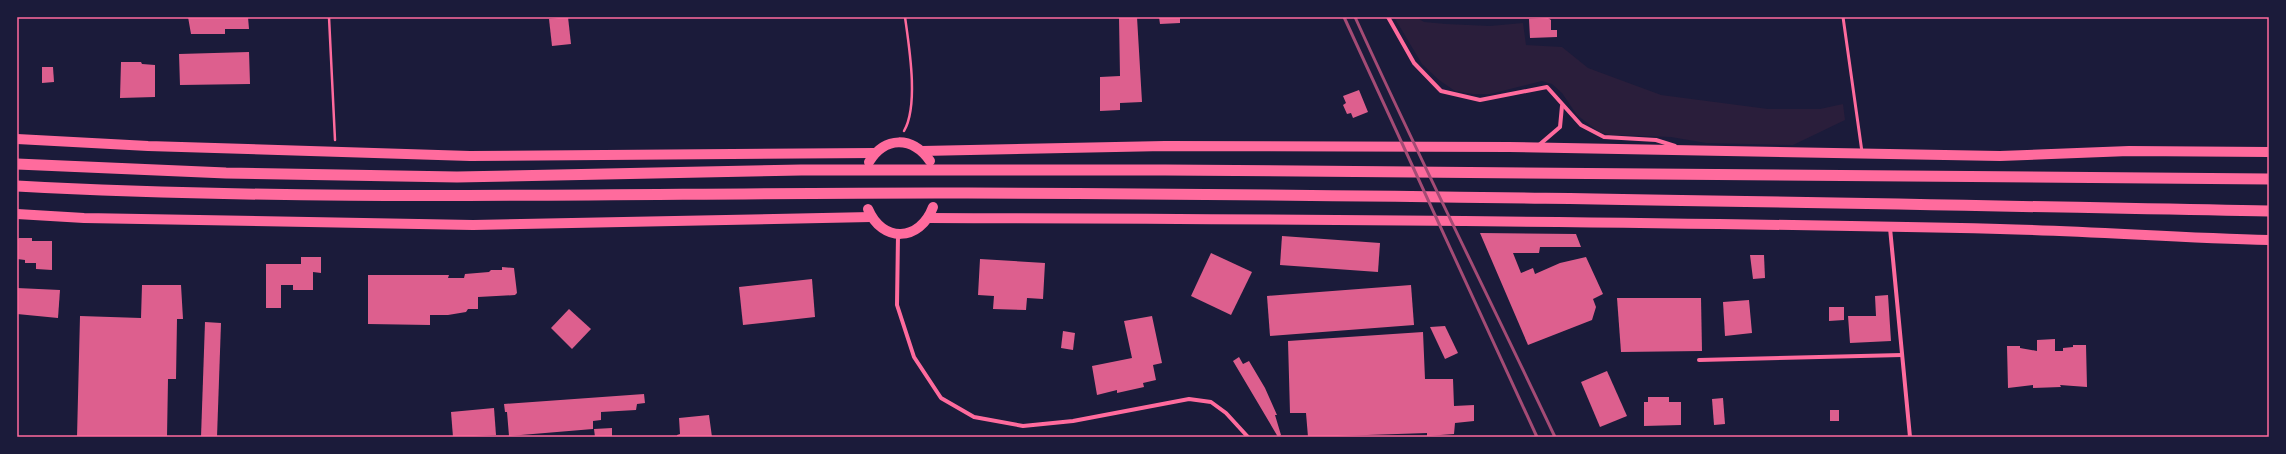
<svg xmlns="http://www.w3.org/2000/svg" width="2286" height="454" font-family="'DejaVu Sans',sans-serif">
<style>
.green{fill:#2a1e3b}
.building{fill:#dd5f8e}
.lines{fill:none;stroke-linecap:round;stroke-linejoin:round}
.path{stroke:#ff6b9d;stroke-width:2.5}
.service{stroke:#ff6b9d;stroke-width:3}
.minor{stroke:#ff6b9d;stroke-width:4}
.primary{stroke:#ff6b9d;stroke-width:10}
.trunk{stroke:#ff6b9d;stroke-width:11}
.rail{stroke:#a44b75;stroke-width:3}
.neatline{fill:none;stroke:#ff6b9d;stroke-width:1.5}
</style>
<rect width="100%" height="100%" fill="#1b1b3a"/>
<!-- green -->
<path class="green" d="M1394,17H1416L1424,22L1446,24L1490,26L1523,23L1526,45L1562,47L1588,68L1661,95L1768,109H1820L1843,104L1845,120L1793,145L1706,143L1671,137L1611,135L1599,132L1577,115L1562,93L1552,84L1542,81L1490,94H1473L1455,91L1439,80L1422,64Z"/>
<!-- building -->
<g class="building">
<path d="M188,17H248L249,29H225V34H191Z"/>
<path d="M568,17L571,44L552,46L549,19Z"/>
<path d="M1119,17H1137L1142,102L1120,103V110L1100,111V77L1120,76Z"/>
<path d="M1159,17H1180V23L1160,24Z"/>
<path d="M1548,18L1551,20V30H1557V37L1530,38L1529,19Z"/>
<path d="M249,52L250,84L180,85L179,54Z"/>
<path d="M121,62H141L142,64L155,65V97L120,98Z"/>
<path d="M42,67H53L54,82L42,83Z"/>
<path d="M1359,90L1368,112L1353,118L1351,113L1347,114L1343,105L1346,103L1343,96Z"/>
<path d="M1480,233L1576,234L1581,247H1540L1539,253H1513L1521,273L1533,268L1535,274L1560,263L1586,257L1603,294L1593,299L1596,307L1592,320L1528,345Z"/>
<path d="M1282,236L1380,243L1378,272L1280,265Z"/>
<path d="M19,238H32V241H52V270L36,269V263H25V260L17,259V240Z"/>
<path d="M1211,253L1252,272L1231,315L1191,296Z"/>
<path d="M1750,255H1764L1765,278L1753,279Z"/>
<path d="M301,257H321V273L313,272V290H293V285H281V308H266V264H301Z"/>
<path d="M980,259L1045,263L1043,299L1027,298L1026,310L993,309L994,296L978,295Z"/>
<path d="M502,267L514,268L517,293L515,295L478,297V309H468L466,312L448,315H430V325L368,324V275H449L448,278H464L465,274L489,272L491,270H502Z"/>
<path d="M812,279L815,317L743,325L739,287Z"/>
<path d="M142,285H181L183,319H177L176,379H168L167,437H77L80,316L141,318Z"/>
<path d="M1411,285L1414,325L1270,336L1267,296Z"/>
<path d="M17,288L60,290L58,318L17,314Z"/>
<path d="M1888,295L1891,341L1850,343L1848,316H1876L1875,296Z"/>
<path d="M1617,298H1701L1702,351L1621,352Z"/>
<path d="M1749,300L1752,333L1725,336L1723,302Z"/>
<path d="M1829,307H1844V320L1829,321Z"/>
<path d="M569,309L591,329L572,349L551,328Z"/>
<path d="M1152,316L1162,363L1153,365L1156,380L1143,383L1144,387L1117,393V390L1097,395L1092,366L1132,358L1124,321Z"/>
<path d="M205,322L221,323L217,437H201Z"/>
<path d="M1445,326L1458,353L1445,359L1430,327Z"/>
<path d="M1063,331L1075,333L1073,350L1061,348Z"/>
<path d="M1423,332L1425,379H1453L1454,406L1474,405V421L1455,423L1454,434L1427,436V433L1308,437L1306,413H1290L1288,341Z"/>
<path d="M2055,339V351H2063V348L2073,347V345H2086L2087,387L2060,385L2061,387L2033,388V385L2008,388L2007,346H2020V348L2037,351V340Z"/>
<path d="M1239,357L1243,364L1249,361L1265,388L1277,415H1275L1281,435L1278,437L1233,361Z"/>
<path d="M1607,371L1627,416L1600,427L1581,382Z"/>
<path d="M644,394L645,403L637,404L636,410L601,412V420L593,421V429L509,436L507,412H505L504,404Z"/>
<path d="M1648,397H1669V402H1681V425L1644,426V402H1648Z"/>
<path d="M1723,398L1725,424L1714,425L1712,399Z"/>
<path d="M494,408L496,435L453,437L451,412Z"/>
<rect x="1830" y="410" width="9" height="11"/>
<path d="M709,415L712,437H677V435L680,434L679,418Z"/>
<path d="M612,428V437H595L594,429Z"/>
</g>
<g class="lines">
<!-- path -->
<g class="path">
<path d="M329,17L335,140"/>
<path d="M904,131C919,105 909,46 905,17"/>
</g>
<!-- service -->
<path class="service" d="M1843,17L1862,152"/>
<!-- minor -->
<g class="minor">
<path d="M1388,17L1414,63L1441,91L1480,100L1547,87L1581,125L1604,137L1656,140L1675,146"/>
<path d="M1539,145L1560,127L1562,106"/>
<path d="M1890,228L1910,437"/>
<path d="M898,235L897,305L914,357L941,398L974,417L1023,426L1073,421L1189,399L1211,402L1226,413L1248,437"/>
<path d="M1699,360L1902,355"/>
</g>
<!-- primary -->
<g class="primary">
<path d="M17,139L148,146L470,156L875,153"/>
<path d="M922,151L1165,146L1509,147L2000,156L2129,151L2269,152"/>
<path d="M869,162C885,136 912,136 930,161"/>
<path d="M868,209C882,243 920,242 933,207"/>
<path d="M17,214L84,218L473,225L871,217"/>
<path d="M929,218C1286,219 1643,221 2000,229C2090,231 2179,238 2269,240"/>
</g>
<!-- trunk -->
<g class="trunk">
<path d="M17,164L226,173L457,177L801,170H1165L2269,179"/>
<path d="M17,186C334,203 651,192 968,193C1401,194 1835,203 2269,211"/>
</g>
<!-- rail -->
<g class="rail">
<path d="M1344,17L1537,437"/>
<path d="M1355,17C1419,158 1489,297 1555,437"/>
</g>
</g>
<!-- border -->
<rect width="2286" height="454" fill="none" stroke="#1b1b3a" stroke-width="36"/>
<rect x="18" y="18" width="2250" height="418" class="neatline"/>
</svg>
